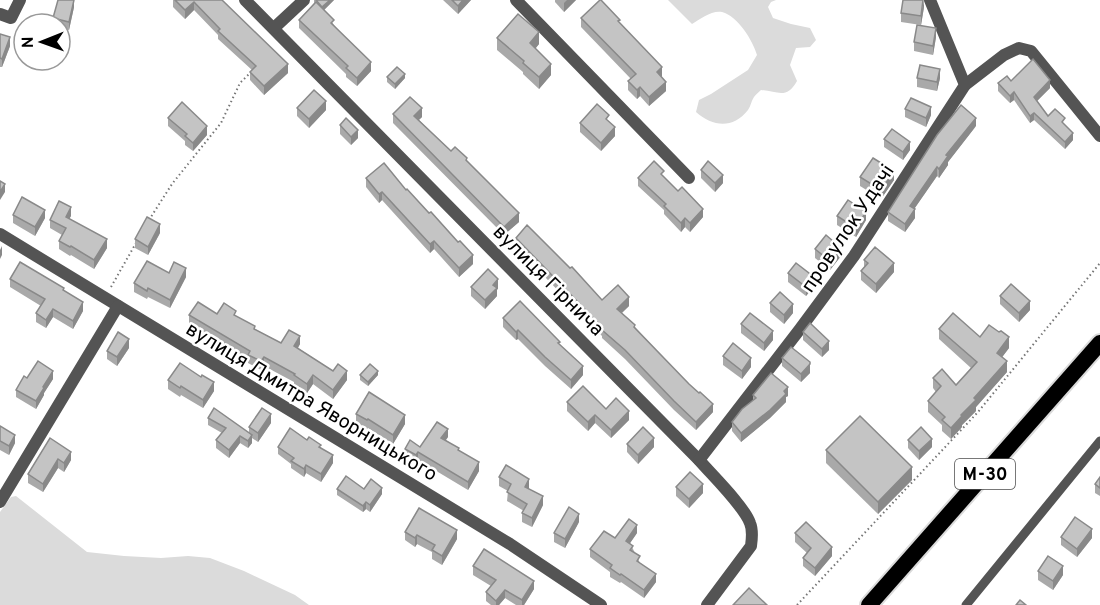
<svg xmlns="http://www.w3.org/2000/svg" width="1100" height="605" font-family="Overpass,sans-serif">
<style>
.green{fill:#dbdbdb}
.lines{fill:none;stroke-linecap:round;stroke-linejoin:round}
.trunk-casing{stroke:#dbdbdb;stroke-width:20}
.path{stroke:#767676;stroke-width:2;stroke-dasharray:1.5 3;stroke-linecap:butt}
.pedestrian{stroke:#545454;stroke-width:9}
.minor{stroke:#545454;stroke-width:12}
.trunk{stroke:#000;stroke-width:16}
.wall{fill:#a9a9a9}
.shaded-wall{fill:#898989}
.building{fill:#c4c4c4;stroke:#898989;stroke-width:1.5}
.labels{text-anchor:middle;stroke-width:5;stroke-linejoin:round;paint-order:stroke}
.shield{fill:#fff;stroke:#4c4c4c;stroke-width:1.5}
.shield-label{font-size:18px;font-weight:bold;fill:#000}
.street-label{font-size:20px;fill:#000;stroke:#fff}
</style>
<rect width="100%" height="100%" fill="#fff"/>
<!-- green -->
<g class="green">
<path d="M668,0H776L771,2L768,7L773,18L791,24L810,28L816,40L810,47L796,48L790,65L797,81C787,99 779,92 761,90C759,92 756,94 754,97C751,101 751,106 748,110C733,129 713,127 696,112L699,100L711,94L748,70L757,55C753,41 738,16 722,12C712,10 700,19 692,24Z"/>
<path d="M16,496L87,552L124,556L161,558L188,556L210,558L244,571L295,595L309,605H0V512L11,497Z"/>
</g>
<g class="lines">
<defs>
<path id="trunk" d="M869,605L1100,343"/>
</defs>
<!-- trunk casing -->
<use href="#trunk" class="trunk-casing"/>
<!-- path -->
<g class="path">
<path d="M149,220L172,184L221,123L240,83L251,72"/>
<path d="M111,287L136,243"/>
<path d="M797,605L978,412L1100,263"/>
</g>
<!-- pedestrian -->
<path class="pedestrian" d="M966,605L1100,441"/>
<!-- minor -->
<g class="minor">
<path d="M245,0L699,460C712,475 744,506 750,523C753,530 752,539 751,546L707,605"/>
<path d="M516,0L689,178"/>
<path d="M0,14L11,18L20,0"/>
<path d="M274,28L304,0"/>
<path d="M965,85L1004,55L1019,48L1031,51L1100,136"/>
<path d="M0,234L510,544L601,605"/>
<path d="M699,460L800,329L854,256L965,85L930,0"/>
<path d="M0,502L118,306"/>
</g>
<!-- trunk -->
<use href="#trunk" class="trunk"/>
</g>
<!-- wall -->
<g class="wall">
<path d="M173,0H222L288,73L264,95L250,80V72L252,70L218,39V35L194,10L185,19L173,7Z"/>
<path d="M314,0H334L324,10L334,25L371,71L357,86L346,77V74L299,28V20L314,3Z"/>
<path d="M443,0H471L458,14Z"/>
<path d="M555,0H576L564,12L555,2Z"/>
<path d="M74,7L69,30L60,28V24H53V18Z"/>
<path d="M924,7L921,25L901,22V13Z"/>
<path d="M581,18L620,23L662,76L661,77L666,91L649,106L640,96L637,99L628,90V81L631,79L581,27Z"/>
<path d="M0,34L10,46L2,67H0Z"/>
<path d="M936,37L933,55L914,51V42Z"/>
<path d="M497,38L539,44L535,49L551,75L539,89L523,74V72L497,50Z"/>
<path d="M387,77L405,78L395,89L387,82Z"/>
<path d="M917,78H940L937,91L917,87Z"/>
<path d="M1011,81L1050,88L1037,101L1048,116L1065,125L1073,140L1065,149L1034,120L1030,123L1014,100L1010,103L998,91V83Z"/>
<path d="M297,108L326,110L309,128L297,116Z"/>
<path d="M905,109L931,115L926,127L905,117Z"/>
<path d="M393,114L422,117L419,120L451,151L467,161L519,222L504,235L393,123Z"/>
<path d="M168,118L207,135L193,151L185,145V141L168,126Z"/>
<path d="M609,122L615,136L601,151L580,132V123Z"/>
<path d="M340,125L358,138L351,145L340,134Z"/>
<path d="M976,126L948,162V165L939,178L937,176L914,209L915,218L905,232L888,221V212Z"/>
<path d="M884,139L910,150L903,160L884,147Z"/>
<path d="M701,170L723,183L715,192L701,178Z"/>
<path d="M664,177L703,217L690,232L685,227L681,232L664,214V210L638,186V178Z"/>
<path d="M860,177L894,180L881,199L860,186Z"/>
<path d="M366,178L406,190L458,242L473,264L459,277L434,249L430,253L382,200L379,203L366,187Z"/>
<path d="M13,215L45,218L35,236L13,223Z"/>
<path d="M71,216L69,218L107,248L94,269L71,255L70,256L59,249V241L62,235L50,228V220Z"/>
<path d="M837,216L866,220L856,237L837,225Z"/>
<path d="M160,233L148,255L135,248V239Z"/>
<path d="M516,238L602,300L629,306L622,313L713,412L696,430L674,410L625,359L602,338V336L516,247Z"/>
<path d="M815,249L841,256L830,270L815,258Z"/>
<path d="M864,260L894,272L876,293L861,280V271L864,267Z"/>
<path d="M169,273L186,277L170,308L148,297L147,299L134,292V283Z"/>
<path d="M788,273L814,286L806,296L788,282Z"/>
<path d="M10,279L64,291L83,311L73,329L53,317L46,328L36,322V313L41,306L10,287Z"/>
<path d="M471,287L498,288L497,290V296L485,309L471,296Z"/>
<path d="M1000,296L1030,310L1019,322L1000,304Z"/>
<path d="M770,303L793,313L784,324L770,312Z"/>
<path d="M217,314L236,316L255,329L281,343L300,344L298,348L347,380L333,399L313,384L307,393L294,384V382L264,366L261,370L248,363V359L189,324V315Z"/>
<path d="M503,318L583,375L571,389L545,366L518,339L516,340L503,327Z"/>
<path d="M741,324L773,340L764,351L741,333Z"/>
<path d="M939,329L1009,348L1002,357L1007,372L976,407V411L962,425V427L951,439L942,431V425L928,412V401L936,392L933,388V378L956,385L971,368L939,339Z"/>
<path d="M803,332L829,350L822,357L803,340Z"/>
<path d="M129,348L117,366L107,359V351Z"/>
<path d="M723,356L751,367L742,379L723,365Z"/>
<path d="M782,358L810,373L801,382L782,366Z"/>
<path d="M360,375H378L368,386L360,380Z"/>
<path d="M27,378L53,379L44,393V395L36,409L16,397V390Z"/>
<path d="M168,380L214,391L203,408L181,395L180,397L168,389Z"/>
<path d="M753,395L788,396L786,397V402L770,418L741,442L732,431V422L753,400Z"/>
<path d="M567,402L606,409L629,420L611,438L595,423L588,431L567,411Z"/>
<path d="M356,414L405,424L393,444L368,428L367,429L356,422Z"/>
<path d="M208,418L249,433V427L271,423L258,442L252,438V443L248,448L240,443L229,458L216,448V440L222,433L208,425Z"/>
<path d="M0,426L15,443L9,455L0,450Z"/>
<path d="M448,437L446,440L459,450L479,471L468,490L418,460L416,464L405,457V449L420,447Z"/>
<path d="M50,438L71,460L64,472L58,468L43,492L28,483V474Z"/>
<path d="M307,440L321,448L333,463L321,482L306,473L304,477L291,468V464L278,454V447Z"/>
<path d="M908,440L932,447L919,460L908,448Z"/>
<path d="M627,444L654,447L638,464L627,452Z"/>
<path d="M826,450L912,480L878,514L826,463Z"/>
<path d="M499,477L529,488V489L543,505L532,527L522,522V513L524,511L507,501L508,491L499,486Z"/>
<path d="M1100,477V496L1095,493V484Z"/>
<path d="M676,487L703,493L689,508L676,496Z"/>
<path d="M337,489H364L382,494L370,512L366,509L363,512L337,495Z"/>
<path d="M579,522L565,548L554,542V533Z"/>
<path d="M405,532L457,539L442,565L432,559V552L417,544L415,547L405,540Z"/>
<path d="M637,533L630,543L640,563L656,582L644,598L621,582L620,583L610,577V572L590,557V549L615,538Z"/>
<path d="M795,533L832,556L815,576L803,566V558L807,553L795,542Z"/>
<path d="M1061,537L1092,538L1077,557L1061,545Z"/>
<path d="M473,566L534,589L524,605H516L505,598L499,605H491L486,601V592L491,586L473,575Z"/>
<path d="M1038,571L1063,575L1053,590L1038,580Z"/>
</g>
<!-- shaded-wall -->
<g class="shaded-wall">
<path d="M74,0V7L69,30V22Z"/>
<path d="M330,0H334L322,12V7Z"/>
<path d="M463,0H471L458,14V6Z"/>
<path d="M567,0H576L564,12V3Z"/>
<path d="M924,0V7L921,25V16Z"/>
<path d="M194,2V10L185,19V10Z"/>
<path d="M936,28V37L933,55V46Z"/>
<path d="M539,32V44L530,55V43Z"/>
<path d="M10,37V46L2,67V59Z"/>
<path d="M371,62V71L357,86V78Z"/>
<path d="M288,64V73L264,95V86Z"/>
<path d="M551,64V75L539,89V77Z"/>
<path d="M662,67V76L657,81V72Z"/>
<path d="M940,69V78L937,91V82Z"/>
<path d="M405,74V78L395,89V84Z"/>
<path d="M1050,80V88L1034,104V97Z"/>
<path d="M666,82V91L649,106V97Z"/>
<path d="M640,87V96L637,99V90Z"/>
<path d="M1014,92V100L1010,103V96Z"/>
<path d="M326,101V110L309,128V119Z"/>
<path d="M931,107V115L926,127V118Z"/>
<path d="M422,108V117L414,124V116Z"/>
<path d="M1034,113V120L1030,123V116Z"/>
<path d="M976,118V126L948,162V165L939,178V169L946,155Z"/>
<path d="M207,126V135L193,151V143Z"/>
<path d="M615,127V136L601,151V143Z"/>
<path d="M358,130V138L351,145V137Z"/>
<path d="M1073,133V140L1065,149V142Z"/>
<path d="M910,142V150L903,160V152Z"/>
<path d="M937,167V176L910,215V206Z"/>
<path d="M894,171V180L881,199V190Z"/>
<path d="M723,175V183L715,192V183Z"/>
<path d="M5,184V192L0,200V192Z"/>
<path d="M382,192V200L379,203V194Z"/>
<path d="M71,207V216L66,225V217Z"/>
<path d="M703,209V217L690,232V223Z"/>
<path d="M915,209V218L905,232V224Z"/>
<path d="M45,210V218L35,236V227Z"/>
<path d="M866,212V220L856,237V228Z"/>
<path d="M519,213V222L504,235V227Z"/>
<path d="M685,218V227L681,232V223Z"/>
<path d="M160,224V233L148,255V247Z"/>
<path d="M107,239V248L94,269V260Z"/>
<path d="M434,241V249L430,253V244Z"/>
<path d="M2,246V255L0,259V250Z"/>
<path d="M841,248V256L830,270V261Z"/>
<path d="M473,255V264L459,277V268Z"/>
<path d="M894,263V272L876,293V284Z"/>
<path d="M186,268V277L170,308V300Z"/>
<path d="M814,277V286L806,296V287Z"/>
<path d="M498,279V288L497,290V296L485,309V300L493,285Z"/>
<path d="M629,297V306L617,317V309Z"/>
<path d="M1030,301V310L1019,322V313Z"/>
<path d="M83,302V311L73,329V321Z"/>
<path d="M793,304V313L784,324V315Z"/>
<path d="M53,309V317L46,328V320Z"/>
<path d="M518,330V339L516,340V332Z"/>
<path d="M773,331V340L764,351V343Z"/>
<path d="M300,336V344L294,354V346Z"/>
<path d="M1009,337V348L997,364V353Z"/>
<path d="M129,339V348L117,366V357Z"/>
<path d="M829,341V350L822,357V349Z"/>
<path d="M264,357V366L261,370V361Z"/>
<path d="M751,358V367L742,379V371Z"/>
<path d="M1007,361V372L976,407V411L962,425V427L951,439V428L974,398Z"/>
<path d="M810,364V373L801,382V374Z"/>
<path d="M583,366V375L571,389V380Z"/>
<path d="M53,371V379L44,393V395L36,409V401L43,387Z"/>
<path d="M347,371V380L333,399V390Z"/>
<path d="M378,371V375L368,386V382Z"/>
<path d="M313,375V384L307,393V384Z"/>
<path d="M214,382V391L203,408V400Z"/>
<path d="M788,387V396L786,397V402L770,418L741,442V433Z"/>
<path d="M713,404V412L696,430V422Z"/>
<path d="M629,411V420L611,438V430Z"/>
<path d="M271,414V423L258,442V433Z"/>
<path d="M405,415V424L393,444V435Z"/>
<path d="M595,415V423L588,431V422Z"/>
<path d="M448,429V437L441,446V438Z"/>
<path d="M15,435V443L9,455V446Z"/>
<path d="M252,435V443L248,448V441Z"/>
<path d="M240,436V443L229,458V450Z"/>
<path d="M654,438V447L638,464V455Z"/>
<path d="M932,439V447L919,460V451Z"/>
<path d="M71,452V460L64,472V463Z"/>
<path d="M418,452V460L416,464V455Z"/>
<path d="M333,455V463L321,482V474Z"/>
<path d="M58,459V468L43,492V484Z"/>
<path d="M479,462V471L468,490V482Z"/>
<path d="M306,465V473L304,477V469Z"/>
<path d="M912,467V480L878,514V502Z"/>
<path d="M529,479V488L525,495V487Z"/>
<path d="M703,484V493L689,508V499Z"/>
<path d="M382,488V494L370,512V505Z"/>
<path d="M543,496V505L532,527V518Z"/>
<path d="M366,502V509L363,512V506Z"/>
<path d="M579,514V522L565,548V539Z"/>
<path d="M637,525V533L626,549V541Z"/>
<path d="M1092,529V538L1077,557V549Z"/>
<path d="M457,530V539L442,565V556Z"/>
<path d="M417,535V544L415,547V538Z"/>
<path d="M832,547V556L815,576V568Z"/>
<path d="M1063,566V575L1053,590V581Z"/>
<path d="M656,574V582L644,598V590Z"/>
<path d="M534,581V589L524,605H522V600Z"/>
<path d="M505,590V598L499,605H496V601Z"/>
</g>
<!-- building -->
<g class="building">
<path d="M58,0H74L69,22L53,18Z"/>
<path d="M175,0H222L288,64L264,86L250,72L256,66L218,31L220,29L194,2L185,10Z"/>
<path d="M316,0H330L322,7Z"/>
<path d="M452,0H463L458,6Z"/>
<path d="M600,0H601L620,20L618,21L662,67L657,72L666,82L649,97L640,87L637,90L628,81L636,74L581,18Z"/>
<path d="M903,0H923L921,16L901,13Z"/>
<path d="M316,2L334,20L331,23L371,62L357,78L346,68L348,66L299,20Z"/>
<path d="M518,14L539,32L530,43L551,64L539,77L523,63L524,61L497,38Z"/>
<path d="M917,25L936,28L933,46L914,42Z"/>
<path d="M0,34L10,37L2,59L0,58Z"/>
<path d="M1033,59L1050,80L1034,97L1048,116L1055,109L1065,118L1062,122L1073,133L1065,142L1034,113L1030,116L1014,92L1010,96L998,83L1007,76L1011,81Z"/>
<path d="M920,65L940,69L937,82L917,78Z"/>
<path d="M397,67L405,74L395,84L387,77Z"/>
<path d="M314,90L326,101L309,119L297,108Z"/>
<path d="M410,97L422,108L414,116L451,151L455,147L467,158L466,160L519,213L504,227L393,114Z"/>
<path d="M911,98L931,107L926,118L905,109Z"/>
<path d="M182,102L207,126L193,143L185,136L187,134L168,118Z"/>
<path d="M597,104L609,115L606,119L615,127L601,143L580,123Z"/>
<path d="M961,105L976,118L946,155L948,156L939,169L937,167L910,206L915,209L905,224L888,212L937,135Z"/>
<path d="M346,118L358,130L351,137L340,125Z"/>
<path d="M892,129L910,142L903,152L884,139Z"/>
<path d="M873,158L894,171L881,190L860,177Z"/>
<path d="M654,161L664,171L661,174L678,191L682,187L703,209L690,223L685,218L681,223L664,206L666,204L638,178Z"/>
<path d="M708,161L723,175L715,183L701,170Z"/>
<path d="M384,163L406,190L407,189L429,213L431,212L458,242L460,241L473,255L459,268L434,241L430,244L382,192L379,194L366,178Z"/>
<path d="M0,181L5,184L0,192Z"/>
<path d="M22,197L45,210L35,227L13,215Z"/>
<path d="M848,200L866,212L856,228L837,216Z"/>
<path d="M59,201L71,207L66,217L107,239L94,260L71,246L70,247L59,241L66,228L50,220Z"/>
<path d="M147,217L160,224L148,247L135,239Z"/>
<path d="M527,225L570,268L572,267L602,300L618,285L629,297L617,309L635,325L634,327L689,384L699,393L700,392L713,404L696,422L674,401L625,350L602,330L603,328L516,238Z"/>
<path d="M826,235L841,248L830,261L815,249Z"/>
<path d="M875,247L894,263L876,284L861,271L868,263L864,260Z"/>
<path d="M147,261L169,273L174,262L186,268L170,300L148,288L147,291L134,283Z"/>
<path d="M20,262L64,288L63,290L83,302L73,321L53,309L46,320L36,313L45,299L10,279Z"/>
<path d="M796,263L814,277L806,287L788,273Z"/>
<path d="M488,269L498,279L493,285L497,288L485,300L471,287Z"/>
<path d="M1011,284L1030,301L1019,313L1000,296Z"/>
<path d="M780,292L793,304L784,315L770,303Z"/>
<path d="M520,301L560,342L558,343L583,366L571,380L545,357L518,330L516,332L503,318Z"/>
<path d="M198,302L217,314L224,303L236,311L234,315L255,326L254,329L281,343L289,330L300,336L294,346L333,371L338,364L347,371L333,390L313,375L307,384L294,375L295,374L264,357L261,361L248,355L250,351L189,315Z"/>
<path d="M750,313L773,331L764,343L741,324Z"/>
<path d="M953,313L980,337L989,325L999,332L1001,331L1009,337L997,353L1007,361L974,398L976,400L961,415L962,416L951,428L942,420L945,417L928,401L941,386L933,378L942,369L956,385L977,362L939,329Z"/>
<path d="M810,323L829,341L822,349L803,332Z"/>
<path d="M118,332L129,339L117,357L107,351Z"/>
<path d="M733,343L751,358L742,371L723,356Z"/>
<path d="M791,347L810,362V364L801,374L782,358Z"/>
<path d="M38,361L53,371L43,387L44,388L36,401L16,390L24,376L27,378Z"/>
<path d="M180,363L201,377L202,375L214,382L203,400L181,386L180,388L168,380Z"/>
<path d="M370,364L378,371L368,382L360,375Z"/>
<path d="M771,373L788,387L784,391L786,394L770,410L741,433L732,422L742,409L756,398L753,395Z"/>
<path d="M583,386L606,409L616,398L629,411L611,430L595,415L588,422L567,402Z"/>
<path d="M369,392L405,415L393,435L368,419L367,420L356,414Z"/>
<path d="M214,408L252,435L248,441L240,436L229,450L216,440L226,428L208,418Z"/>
<path d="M262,408L271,414L258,433L249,427Z"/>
<path d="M860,416L912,467L878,502L826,450Z"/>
<path d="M437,422L448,429L441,438L459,448L458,450L479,462L468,482L418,452L416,455L405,449L410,440L420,447Z"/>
<path d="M0,426L15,435L9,446L0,441Z"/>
<path d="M643,427L654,438L638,455L627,444Z"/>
<path d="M921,427L932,439L919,451L908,440Z"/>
<path d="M290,428L307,440L309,437L321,445L319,447L333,455L321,474L306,465L304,469L291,461L294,458L278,447Z"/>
<path d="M50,438L71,452L64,463L58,459L43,484L28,474Z"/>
<path d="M506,465L529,479L525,487L543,496L532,518L522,513L527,504L507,492L511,484L499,477Z"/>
<path d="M690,472L703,484L689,499L676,487Z"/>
<path d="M346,476L364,489L371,479L382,488L370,505L366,502L363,506L337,489Z"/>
<path d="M1100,477V488L1095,484Z"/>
<path d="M569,507L579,514L565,539L554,533Z"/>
<path d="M419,508L457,530L442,556L432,550L435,545L417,535L415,538L405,532Z"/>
<path d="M1075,517L1092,529L1077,549L1061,537Z"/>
<path d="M629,519L637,525L626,541L633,546L630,550L640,556L637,561L656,574L644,590L621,574L620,575L610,568L612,565L590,549L604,531L615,538Z"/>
<path d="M806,522L832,547L815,568L803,558L811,548L795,533Z"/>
<path d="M484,549L534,581L522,600L505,590L496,601L486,592L496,580L473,566Z"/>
<path d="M1048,556L1063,566L1053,581L1038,571Z"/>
<path d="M749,588L767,605H733Z"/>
<path d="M1020,600L1026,605H1016Z"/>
</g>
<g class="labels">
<!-- shield labels -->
<rect class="shield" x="955" y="459" width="60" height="30" rx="4.5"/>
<g class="shield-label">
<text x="985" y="480">М-30</text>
</g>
<!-- street labels -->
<g class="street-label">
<text transform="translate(847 228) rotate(-56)" y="7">провулок Удачі</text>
<text transform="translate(549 280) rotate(45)" y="7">вулиця Гірнича</text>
<text transform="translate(312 401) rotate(31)" y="7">вулиця Дмитра Яворницького</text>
</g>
</g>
<!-- north arrow -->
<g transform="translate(42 42) rotate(269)"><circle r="28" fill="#ffffff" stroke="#999999" stroke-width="1.5"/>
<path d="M0-4.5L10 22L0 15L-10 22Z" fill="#000000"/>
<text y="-9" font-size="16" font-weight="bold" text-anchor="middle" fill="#000000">N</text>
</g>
</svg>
